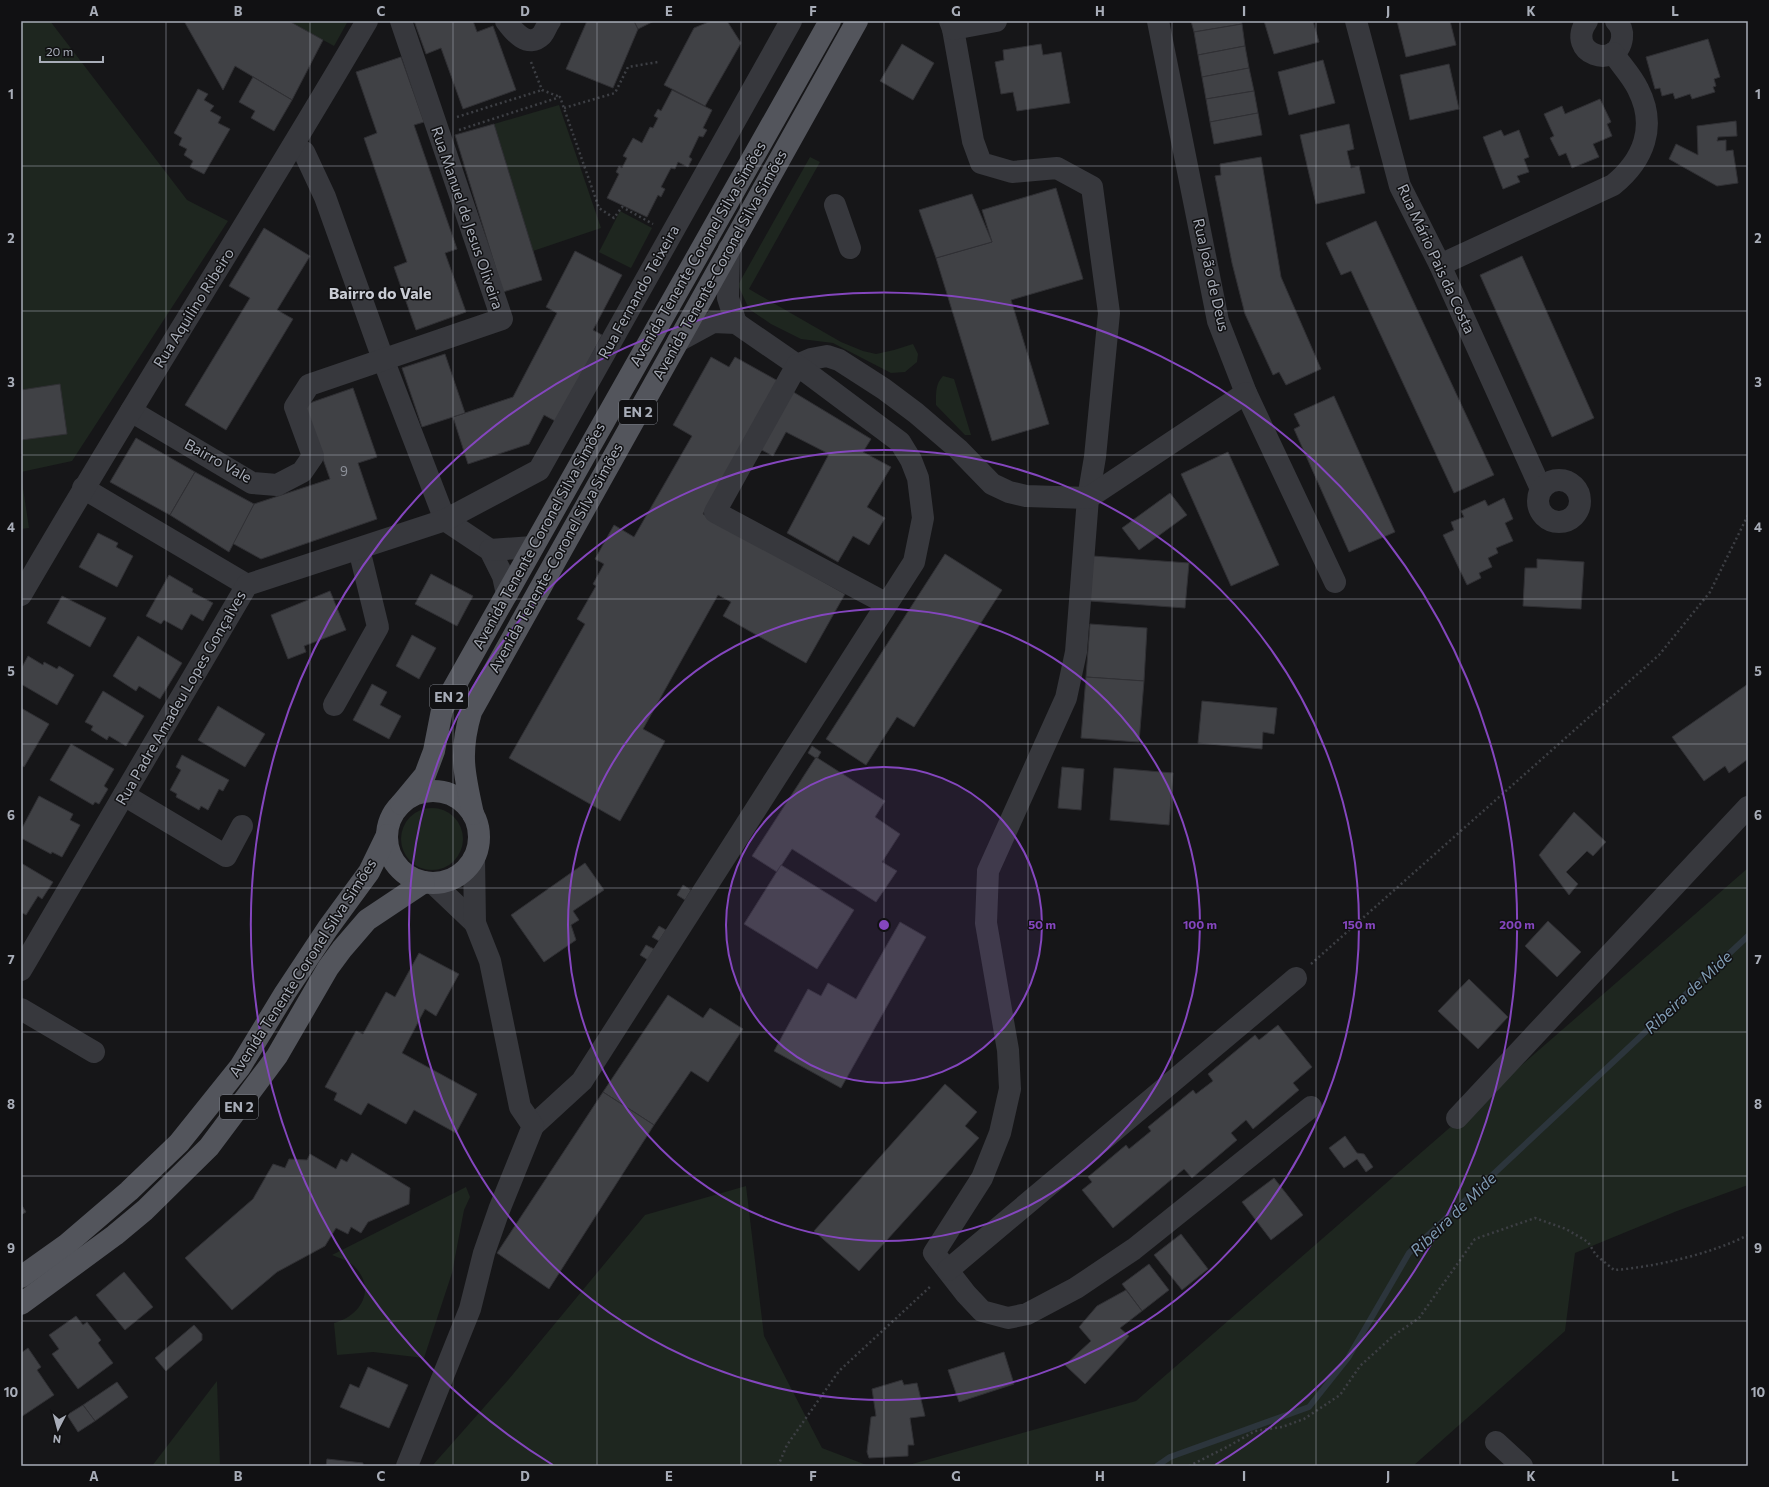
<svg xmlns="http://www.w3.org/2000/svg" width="1769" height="1487" font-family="Commissioner,sans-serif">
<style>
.green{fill:#1e261f}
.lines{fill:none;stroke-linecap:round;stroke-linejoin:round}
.stream{stroke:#2c353c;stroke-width:6}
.building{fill:#404145;stroke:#303034}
.path{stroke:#3d3f44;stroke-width:2.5;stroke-dasharray:2 3;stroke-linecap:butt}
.minor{stroke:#37383d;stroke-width:22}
.major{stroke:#53555c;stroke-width:22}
.grid{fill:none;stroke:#a8adb8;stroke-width:1;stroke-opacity:0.55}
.ring{fill:none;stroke:#8446be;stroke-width:2}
.labels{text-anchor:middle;stroke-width:3;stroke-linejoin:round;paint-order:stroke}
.number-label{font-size:13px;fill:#8e929b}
.shield{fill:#111113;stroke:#7b7e86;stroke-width:1}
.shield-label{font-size:14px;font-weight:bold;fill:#a8adb8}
.street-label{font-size:15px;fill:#a8adb8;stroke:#111113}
.neighbourhood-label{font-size:16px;font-weight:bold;fill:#c9ccd4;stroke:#111113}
.water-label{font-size:16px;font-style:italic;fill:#7f9bb3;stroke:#111113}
.centre{fill:#8446be;stroke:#111113;stroke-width:2}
.ring-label{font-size:12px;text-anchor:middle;font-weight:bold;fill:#8446be;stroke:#111113;stroke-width:3;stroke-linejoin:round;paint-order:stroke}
.neatline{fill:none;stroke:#a8adb8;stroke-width:1.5}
.grid-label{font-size:13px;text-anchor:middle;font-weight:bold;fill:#a8adb8}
</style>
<rect width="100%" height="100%" fill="#161618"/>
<!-- green -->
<g class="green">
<path d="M21,21H50L187,200L228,221L72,461L21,472Z"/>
<path d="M289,21H348L334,46Z"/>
<path d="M559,105L601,228L533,251L494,124Z"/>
<path d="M810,157L820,162L749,289L841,342L863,351L876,354L894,350L913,344L918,354L917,362L905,372L891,373L833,343L801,339L771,324L749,309L738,285Z"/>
<path d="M620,211L652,228L631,268L599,252Z"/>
<path d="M943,376L954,379L971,435H965L936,405C936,395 935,384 943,376Z"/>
<path d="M21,475L29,528L21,529Z"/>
<circle cx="432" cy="839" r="31"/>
<path d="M1748,868V1185L1677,1211L1575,1253L1565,1331L1413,1466H905L1136,1401Z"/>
<path d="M746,1186L764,1336L822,1448L869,1466H432L509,1379L645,1215Z"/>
<path d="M466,1187L470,1197L464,1210L452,1273L424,1358L373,1352L337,1355L334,1323C361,1316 377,1289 354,1266C348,1260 339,1258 332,1255Z"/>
<path d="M217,1381L220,1466H152Z"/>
</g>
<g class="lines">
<!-- stream -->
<path class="stream" d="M1157,1466L1170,1457L1309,1407L1348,1358L1409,1253L1748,936"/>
</g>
<!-- building -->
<g class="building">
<path d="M184,21H289L323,40L292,100L235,66L223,90Z"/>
<path d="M414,21H473L477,32L493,26L516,90L463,109L441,48L426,54Z"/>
<path d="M587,21H634L638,29L613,88L566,69Z"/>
<path d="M634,21H654L638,29Z"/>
<path d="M711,21H727L741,43L705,106L664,85L694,28Z"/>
<path d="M1191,21H1241L1242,24L1194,32Z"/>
<path d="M1264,21H1313L1319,42L1274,54Z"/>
<path d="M1397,21H1450L1456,45L1406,57Z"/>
<path d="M1242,24L1245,46L1198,55L1194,32Z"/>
<path d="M1708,39L1720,77L1714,79L1716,86L1713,87L1715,92L1692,99L1690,94L1675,99L1673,93L1662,96L1660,88L1655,89L1646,57Z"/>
<path d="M902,44L934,63L913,100L880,81Z"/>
<path d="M1041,44L1043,55L1061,52L1070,103L1017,111L1013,92L1001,94L995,62L1004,60L1003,50Z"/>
<path d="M1245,46L1249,68L1202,77L1198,55Z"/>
<path d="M401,57L424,122L414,125L457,249L445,253L466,312L416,330L394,267L407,262L364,138L377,133L356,72Z"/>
<path d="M1323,60L1335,103L1289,115L1278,72Z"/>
<path d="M1449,64L1459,109L1410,120L1400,75Z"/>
<path d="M1249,68L1254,91L1206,99L1202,77Z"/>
<path d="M253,77L292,100L274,131L251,118L255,111L239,102Z"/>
<path d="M198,89L208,94L204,100L214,106L210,111L221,117L218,123L230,129L204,174L190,167L193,161L184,155L187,149L179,145L182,138L174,133Z"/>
<path d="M672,90L712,110L703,128L707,130L703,137L699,136L689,157L692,159L688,167L678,162L675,169L671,168L661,187L665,189L661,197L658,195L647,217L607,198L619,174L616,172L619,166L622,168L627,158L623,156L633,138L642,143L650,127L653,128L658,118L654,116L658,109L661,111Z"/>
<path d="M1254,91L1258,113L1210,122L1206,99Z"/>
<path d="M1600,99L1611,122L1607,124L1612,136L1593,144L1599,157L1572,168L1566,153L1559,156L1550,138L1554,136L1544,114L1562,106L1565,114Z"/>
<path d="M1258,113L1262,135L1214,144L1210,122Z"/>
<path d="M1736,121L1737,136L1718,137L1717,141L1726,140V151L1733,150L1738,183L1717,186L1669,159L1676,144L1698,155L1697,126Z"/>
<path d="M494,124L542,280L503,292L455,135Z"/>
<path d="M1349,124L1354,149L1347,151L1351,168L1359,166L1365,193L1316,204L1300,135Z"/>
<path d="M1501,130L1504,136L1519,130L1529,157L1524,159L1529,172L1517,176L1520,182L1503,189L1483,137Z"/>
<path d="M1261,157L1281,277L1321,369L1286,385L1279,372L1273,375L1245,314L1232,263L1215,176L1221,175L1220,164Z"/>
<path d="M1056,188L1083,279L1011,300L1049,424L992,441L936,258L992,242L982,210Z"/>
<path d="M972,194L992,242L936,258L919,210Z"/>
<path d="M1376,221L1494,475L1454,493L1351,271L1341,275L1326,243Z"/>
<path d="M264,228L310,256L277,310L293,319L226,430L185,405L250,298L229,286Z"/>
<path d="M575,251L622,275L593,330L602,335L557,422L544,415L529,444L468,464L453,417L513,397L557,313L546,307Z"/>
<path d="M1522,256L1594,418L1552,437L1480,275Z"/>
<path d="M445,354L465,413L422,427L402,368Z"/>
<path d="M711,357L729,367L735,357L778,381L703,514L845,594L806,663L723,616L731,602L718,595L643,729L665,741L620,821L509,758L585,624L577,619L596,586L593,584L604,564L595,559L614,525L634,537L692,436L673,425Z"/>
<path d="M60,384L67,434L21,440V390Z"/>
<path d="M353,388L377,457L358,463L377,519L261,559L232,543L254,504L330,479L304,405Z"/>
<path d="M790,390L871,439L863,452L891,467L867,507L885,518L869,545L853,536L838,562L787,533L829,454L786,432L773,456L758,448Z"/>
<path d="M1334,396L1395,532L1349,552L1294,429L1300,426L1294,414Z"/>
<path d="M136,438L195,472L170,515L110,482Z"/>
<path d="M1228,452L1279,565L1231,586L1181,474Z"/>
<path d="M195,472L254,504L229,552L170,515Z"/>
<path d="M1170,493L1187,515L1139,550L1122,528Z"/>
<path d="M1504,498L1513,519L1505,523L1513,541L1496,548L1498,553L1488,558L1492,567L1479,573L1481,578L1467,585L1443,535L1454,530L1451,522L1464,517L1461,511L1485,500L1488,506Z"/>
<path d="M98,533L118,543L116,547L133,556L117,587L79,567Z"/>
<path d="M945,554L1002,590L914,727L897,717L866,765L826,739Z"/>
<path d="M1093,556L1189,563L1185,608L1090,601Z"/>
<path d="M1537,559L1584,562L1581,609L1523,606L1525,568H1537Z"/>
<path d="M431,574L473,596L457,626L415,604Z"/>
<path d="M169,575L193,589L192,592L213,603L203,621L191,614L182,630L164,620L161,624L146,616Z"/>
<path d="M330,591L346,630L304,646L306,652L288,659L271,615Z"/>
<path d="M62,596L106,618L90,647L47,623Z"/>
<path d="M1090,624L1147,628L1144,681L1086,677Z"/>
<path d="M412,635L436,648L419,679L396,666Z"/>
<path d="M138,636L182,663L160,699L139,686L136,691L113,676Z"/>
<path d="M28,656L43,665L44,662L57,669L59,666L74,675L57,705L21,684V669Z"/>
<path d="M1086,677L1144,681L1139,742L1081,738Z"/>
<path d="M372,684L387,692L380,705L401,716L389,739L353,720Z"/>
<path d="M1748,684V759L1729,773L1725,766L1704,781L1672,737Z"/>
<path d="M103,691L144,716L126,746L109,736L107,740L91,730L93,726L85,722Z"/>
<path d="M1202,701L1277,708L1274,734L1263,732L1262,749L1198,743Z"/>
<path d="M218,706L265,734L245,767L198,740Z"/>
<path d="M21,708L49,724L24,767L21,765Z"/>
<path d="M71,744L114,769L104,786L108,789L99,804L95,802L93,805L50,780Z"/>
<path d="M812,746L821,752L817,759L808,753Z"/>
<path d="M182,755L229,780L223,791L219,789L208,810L201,806L199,810L176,797L177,794L170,790L181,770L176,767Z"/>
<path d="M816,757L885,801L875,817L900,834L882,862L897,871L876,902L792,849L777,872L752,856Z"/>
<path d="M1062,767L1084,769L1081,810L1058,808Z"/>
<path d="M1114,768L1173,773L1169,825L1110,820Z"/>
<path d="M39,796L73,814L70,820L80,825L62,857L52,852L51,854L21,838V830Z"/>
<path d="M1574,812L1606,842L1593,856L1587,851L1566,872L1578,884L1569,895L1539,855Z"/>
<path d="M21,863L53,882L42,899L38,896L26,915L21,912Z"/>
<path d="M585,863L604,890L573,911L579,920L571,925L576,940L544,962L511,915Z"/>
<path d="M781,865L854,910L817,969L744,924Z"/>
<path d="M683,885L691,890L685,900L677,895Z"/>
<path d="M1548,921L1581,952L1557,977L1525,946Z"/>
<path d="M900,922L926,937L841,1088L774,1051L808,989L821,996L828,983L856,999Z"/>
<path d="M659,926L666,930L659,941L652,937Z"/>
<path d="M646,945L654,949L648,960L640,955Z"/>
<path d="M419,953L459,974L436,1016L425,1009L402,1053L477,1094L456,1133L414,1110L406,1124L368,1103L361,1115L334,1100L337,1093L325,1087L356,1031L363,1034L386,992L395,997Z"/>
<path d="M1469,979L1508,1017L1478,1049L1438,1011Z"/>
<path d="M668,995L703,1018L710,1008L743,1029L708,1082L691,1071L654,1125L603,1092Z"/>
<path d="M1278,1025L1312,1067L1293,1083L1299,1090L1253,1129L1246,1120L1231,1133L1237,1140L1192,1178L1184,1169L1113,1228L1082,1190L1092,1182L1088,1177L1126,1145L1129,1149L1151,1131L1148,1127L1193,1090L1196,1094L1213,1081L1208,1074L1255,1035L1259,1040Z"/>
<path d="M945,1084L977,1112L965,1126L979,1138L859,1271L814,1231Z"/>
<path d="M603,1092L654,1125L549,1289L497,1253Z"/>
<path d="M1345,1136L1357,1153L1364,1154L1373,1167L1366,1172L1357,1159L1344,1168L1329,1148Z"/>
<path d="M352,1153L410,1188L409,1204L368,1222L361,1233L351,1227L348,1234L336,1228L325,1246L277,1272L232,1310L185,1258L253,1199L273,1164L285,1168L289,1159L307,1160L310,1154L336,1169L341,1159L347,1162Z"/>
<path d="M1274,1178L1303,1215L1271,1240L1242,1202Z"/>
<path d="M21,1204L26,1212L21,1215Z"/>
<path d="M1181,1234L1208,1269L1182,1290L1154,1255Z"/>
<path d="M1149,1264L1169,1290L1142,1311L1122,1284Z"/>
<path d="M124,1272L153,1307L125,1330L96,1295Z"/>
<path d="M1126,1290L1142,1311L1120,1328L1129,1336L1085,1384L1065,1365L1091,1341L1079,1327L1097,1306Z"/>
<path d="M76,1316L83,1325L87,1322L101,1340L98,1343L113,1363L78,1389L52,1354L59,1349L49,1335Z"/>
<path d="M194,1325L202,1334V1340L166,1371L155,1358Z"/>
<path d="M28,1348L41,1367L37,1370L54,1395L21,1417V1353Z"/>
<path d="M1004,1352L1014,1384L959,1402L948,1370Z"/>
<path d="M368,1367L408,1385L389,1428L340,1407L350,1384L359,1388Z"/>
<path d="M902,1380L904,1385L917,1383L925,1416L910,1418L914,1445H908V1456L869,1458L867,1452L871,1417L876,1416L872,1389Z"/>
<path d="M117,1382L128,1397L95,1421L83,1405Z"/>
<path d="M83,1405L95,1421L78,1432L67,1415Z"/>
<path d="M327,1459L363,1463V1466H326Z"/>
</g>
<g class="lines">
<!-- path -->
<g class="path">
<path d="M531,62L542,90L560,97"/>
<path d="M564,108L615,93L628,67L658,62"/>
<path d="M457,117L542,90"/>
<path d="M459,130L560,97L599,208L614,218L622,207L653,224"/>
<path d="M1311,964L1659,655L1710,592L1748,515"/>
<path d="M778,1466L787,1445L839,1371L932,1285"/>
<path d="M1189,1466L1227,1447L1255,1431L1282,1427L1304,1419L1340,1395L1360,1366L1393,1336L1419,1318L1475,1239L1535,1218L1566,1229L1588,1242L1596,1255L1614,1270C1655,1267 1711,1254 1748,1235"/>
</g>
<!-- minor -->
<g class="minor">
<path d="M506,21C514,32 528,49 542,35C545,31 547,25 550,21"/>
<path d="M950,21L953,29L973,141L981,163L1012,172L1057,168L1092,187L1109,313L1095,457L1088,498L1076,652L1066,698L988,871L986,923L1008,1050L1010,1089L1000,1133L982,1178L934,1253L966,1294L982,1311L1008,1318L1027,1314L1076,1288L1134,1249L1311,1107"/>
<path d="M1158,21L1218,321L1246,393L1335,582"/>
<path d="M1356,21L1400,186L1440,265L1541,489"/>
<path d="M1587,21C1564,54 1618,71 1622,38C1623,31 1621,26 1616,21"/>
<path d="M953,29L996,21"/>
<path d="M293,147L304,152L325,197L383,359L445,520L490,550L503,576L507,594"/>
<path d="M835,205L850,248"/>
<path d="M729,249L728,298L736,323"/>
<path d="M1440,265L1613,185C1644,160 1657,126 1638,89C1632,76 1621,65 1613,53"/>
<path d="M678,341L713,322L736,323L797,365L811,359L827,356L839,360L884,389L916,413L958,449L992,484L1009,492L1026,496L1088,498L1246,393"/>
<path d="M131,411L252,483L277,485L302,472L313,456L295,407L309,385L502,319L401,21"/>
<circle cx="1559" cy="501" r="21"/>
<path d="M83,488L247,585"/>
<path d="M490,550L533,547"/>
<path d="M21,595C133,402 254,214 367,21"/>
<path d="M334,705L378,627L359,549"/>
<path d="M124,795L226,856L242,826"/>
<path d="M433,883L475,923"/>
<path d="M21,970L247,585L445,520L539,470L791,21"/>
<path d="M21,1009L94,1052"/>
<path d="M1457,1118L1748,807"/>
<path d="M533,1126L582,1081L887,604L914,562L923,518L918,478L911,460L900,442L797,365L715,512L887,604"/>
<path d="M948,1270L1296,978"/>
<path d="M1496,1442L1522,1466"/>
<path d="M407,1466L470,1309L484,1253L499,1210L533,1126L520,1107L490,961L475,923L474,858"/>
</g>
<!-- major -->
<g class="major">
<circle cx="433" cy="837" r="46"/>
<path d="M401,804L425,775L434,751L442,710L452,691L830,21"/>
<path d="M473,814C464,774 459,752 471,712L857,21"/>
<path d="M21,1277L66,1245L129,1191L179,1143L240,1067L285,993L328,928L369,872L387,835"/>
<path d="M21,1304L115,1235L145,1210L209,1147L277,1056L328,968L342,949L367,920L424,882"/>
</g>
</g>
<!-- grid -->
<path class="grid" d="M166,21V1466M310,21V1466M453,21V1466M597,21V1466M741,21V1466M884,21V1466M1028,21V1466M1172,21V1466M1316,21V1466M1460,21V1466M1603,21V1466M21,166H1748M21,311H1748M21,455H1748M21,599H1748M21,744H1748M21,888H1748M21,1032H1748M21,1176H1748M21,1321H1748"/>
<!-- distance rings -->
<circle cx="884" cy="925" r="158" fill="#8446be" fill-opacity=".12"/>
<g class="ring">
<circle cx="884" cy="925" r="158"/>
<circle cx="884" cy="925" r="316"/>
<circle cx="884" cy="925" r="475"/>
<path d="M553 1465A633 633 0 1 1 1215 1465"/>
</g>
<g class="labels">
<!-- number labels -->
<g class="number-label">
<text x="344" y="476">9</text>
</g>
<!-- shield labels -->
<g class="shield">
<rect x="619" y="400" width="38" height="24" rx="3"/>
<rect x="430" y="685" width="38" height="24" rx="3"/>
<rect x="220" y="1095" width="38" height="24" rx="3"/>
</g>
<g class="shield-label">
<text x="638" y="417">EN 2</text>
<text x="449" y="702">EN 2</text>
<text x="239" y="1112">EN 2</text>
</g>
<!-- street labels -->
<g class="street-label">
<text transform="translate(467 218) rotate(71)" y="5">Rua Manuel de Jesus Oliveira</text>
<text transform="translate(698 254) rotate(-60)" y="5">Avenida Tenente Coronel Silva Simões</text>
<text transform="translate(1436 259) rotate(65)" y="5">Rua Mário Pais da Costa</text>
<text transform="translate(720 265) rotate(-61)" y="5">Avenida Tenente-Coronel Silva Simões</text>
<text transform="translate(1211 275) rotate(77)" y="5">Rua João de Deus</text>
<text transform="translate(639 292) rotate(-61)" y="5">Rua Fernando Teixeira</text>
<text transform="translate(194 308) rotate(-58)" y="5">Rua Aquilino Ribeiro</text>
<text transform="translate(218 461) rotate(29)" y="5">Bairro Vale</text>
<text transform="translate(539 536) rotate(-61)" y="5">Avenida Tenente Coronel Silva Simões</text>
<text transform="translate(556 558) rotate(-61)" y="5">Avenida Tenente-Coronel Silva Simões</text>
<text transform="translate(181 698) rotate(-60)" y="5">Rua Padre Amadeu Lopes Gonçalves</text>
<text transform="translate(303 968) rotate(-57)" y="5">Avenida Tenente Coronel Silva Simões</text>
</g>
<!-- neighbourhood labels -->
<g class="neighbourhood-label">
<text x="380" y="299">Bairro do Vale</text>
</g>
<!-- water labels -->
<g class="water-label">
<text transform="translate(1688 992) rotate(-43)" y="6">Ribeira de Mide</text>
<text transform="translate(1453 1214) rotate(-44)" y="6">Ribeira de Mide</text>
</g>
</g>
<circle cx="884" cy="925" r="6" class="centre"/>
<g class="ring-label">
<text x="1042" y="929">50 m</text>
<text x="1200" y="929">100 m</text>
<text x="1359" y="929">150 m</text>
<text x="1517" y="929">200 m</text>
</g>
<!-- border -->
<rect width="1769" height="1487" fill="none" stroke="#111113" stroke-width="44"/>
<!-- north arrow -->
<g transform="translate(58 1429) rotate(186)" stroke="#111113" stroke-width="3" paint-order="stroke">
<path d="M0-3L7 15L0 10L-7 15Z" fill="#a8adb8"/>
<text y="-6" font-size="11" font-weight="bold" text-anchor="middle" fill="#a8adb8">N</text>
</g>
<!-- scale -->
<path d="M40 56v6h63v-6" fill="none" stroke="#a8adb8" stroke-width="2"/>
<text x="46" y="56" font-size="12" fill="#a8adb8" stroke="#111113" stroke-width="3" paint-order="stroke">20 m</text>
<rect x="22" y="22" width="1725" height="1443" class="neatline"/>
<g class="grid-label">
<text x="94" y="16">A</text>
<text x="238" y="16">B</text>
<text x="381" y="16">C</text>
<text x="525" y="16">D</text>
<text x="669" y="16">E</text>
<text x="813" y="16">F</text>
<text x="956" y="16">G</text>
<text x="1100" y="16">H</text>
<text x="1244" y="16">I</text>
<text x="1388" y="16">J</text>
<text x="1531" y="16">K</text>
<text x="1675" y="16">L</text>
<text x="11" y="99">1</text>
<text x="1758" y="99">1</text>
<text x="11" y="243">2</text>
<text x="1758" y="243">2</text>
<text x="11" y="387">3</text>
<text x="1758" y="387">3</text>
<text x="11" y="532">4</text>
<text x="1758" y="532">4</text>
<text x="11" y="676">5</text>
<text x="1758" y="676">5</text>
<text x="11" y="820">6</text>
<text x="1758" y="820">6</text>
<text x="11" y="964">7</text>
<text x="1758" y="964">7</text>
<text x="11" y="1109">8</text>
<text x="1758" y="1109">8</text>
<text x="11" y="1253">9</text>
<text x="1758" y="1253">9</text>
<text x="11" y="1397">10</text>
<text x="1758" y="1397">10</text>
<text x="94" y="1481">A</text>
<text x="238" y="1481">B</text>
<text x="381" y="1481">C</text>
<text x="525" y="1481">D</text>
<text x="669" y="1481">E</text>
<text x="813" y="1481">F</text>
<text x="956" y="1481">G</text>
<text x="1100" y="1481">H</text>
<text x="1244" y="1481">I</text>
<text x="1388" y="1481">J</text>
<text x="1531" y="1481">K</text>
<text x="1675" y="1481">L</text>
</g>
</svg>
